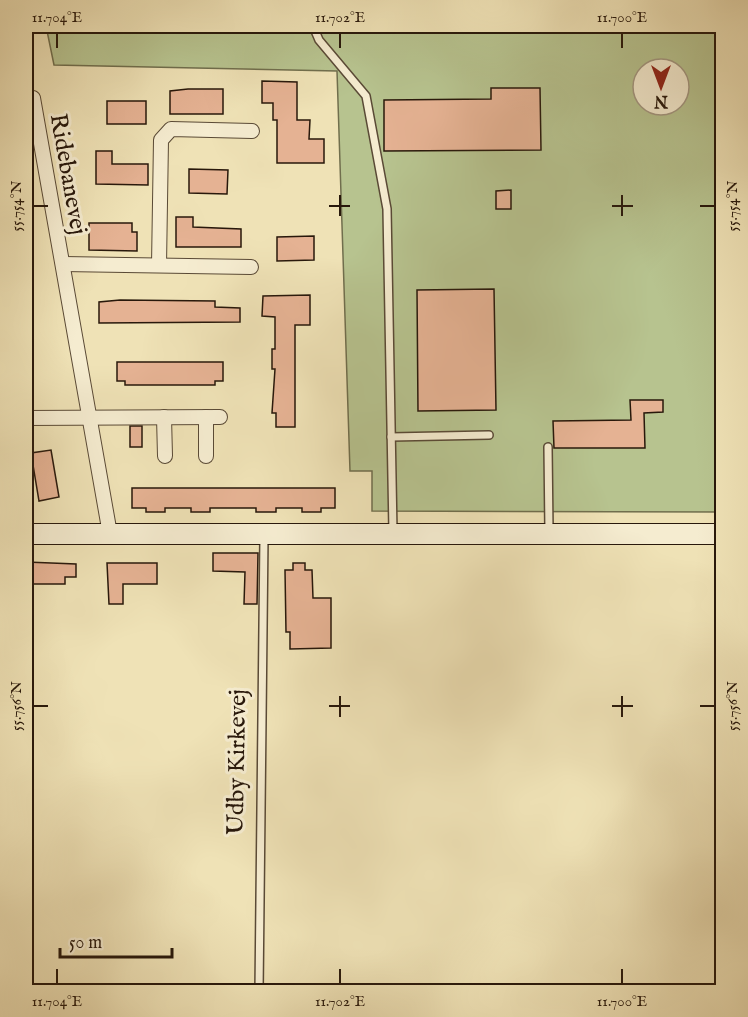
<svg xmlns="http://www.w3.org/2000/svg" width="748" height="1017" font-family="'IM FELL English',serif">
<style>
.green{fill:#b7c38f;stroke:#706e4d;stroke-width:1.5;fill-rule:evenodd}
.building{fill:#e5b293;stroke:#28180b;stroke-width:1.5}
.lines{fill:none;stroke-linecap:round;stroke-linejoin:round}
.lane-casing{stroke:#5a4a36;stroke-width:10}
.street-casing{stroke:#5a4a36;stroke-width:16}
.secondary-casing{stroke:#28180b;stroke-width:22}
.lane{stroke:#f5ecd0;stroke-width:7}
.street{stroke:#f5ecd0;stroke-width:14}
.secondary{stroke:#f5ecd0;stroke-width:20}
.ticks{fill:none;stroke:#28180b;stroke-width:2}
.labels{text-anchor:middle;stroke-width:6;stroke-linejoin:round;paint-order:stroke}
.street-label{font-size:24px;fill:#28180b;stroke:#f5ecd0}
.neatline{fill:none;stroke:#28180b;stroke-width:2}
.ticks-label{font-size:15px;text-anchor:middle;fill:#28180b}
</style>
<rect width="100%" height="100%" fill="#efe2b6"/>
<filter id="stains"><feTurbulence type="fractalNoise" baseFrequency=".00333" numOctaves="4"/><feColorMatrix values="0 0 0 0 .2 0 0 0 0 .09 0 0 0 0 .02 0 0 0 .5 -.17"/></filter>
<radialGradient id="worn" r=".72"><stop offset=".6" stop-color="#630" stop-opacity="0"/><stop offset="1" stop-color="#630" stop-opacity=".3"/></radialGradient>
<!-- green -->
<path class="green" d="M46,26H722V512L372,511V471H350L337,71L54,65ZM643,69H679V105H643Z"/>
<!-- building -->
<g class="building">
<path d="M262,81L297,82V120H310L309,139H324V163H277V120H273V103H262Z"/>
<path d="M491,88H540L541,150L384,151V100L491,99Z"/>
<path d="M188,89H223V114H170V91Z"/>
<rect x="107" y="101" width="39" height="23"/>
<path d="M96,151H112V164H148V185L96,184Z"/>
<path d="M189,169L228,170L227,194L189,193Z"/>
<path d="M511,190V209H496V191Z"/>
<path d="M176,217H193V227L241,229V247H176Z"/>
<path d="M89,223H132V232H137V251L89,250Z"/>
<path d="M314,236V260L277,261V237Z"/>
<path d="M494,289L496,410L418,411L417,290Z"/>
<path d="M310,295V325H295V427H276V413H272L275,369H272V349H275V317L262,316L263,296Z"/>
<path d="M120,300L215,301V307L240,308V322L99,323V302Z"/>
<path d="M117,362H223V381H215V385H125V381H117Z"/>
<path d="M630,400H663V412L644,413L645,448H554L553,421L631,420Z"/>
<rect x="130" y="426" width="12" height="21"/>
<path d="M51,450L59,497L39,501L31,453Z"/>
<path d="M132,488H335V508H321V512H302V508H276V512H256V508H210V512H191V508H165V512H146V508H132Z"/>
<path d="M213,553H258L257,604H244L245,572L213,571Z"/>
<path d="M26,562L76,564V577H65V584H26Z"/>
<path d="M107,563H157V584H123V604H109Z"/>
<path d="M293,563H305V570H312L313,598H331V648L290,649V632H286L285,570H293Z"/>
</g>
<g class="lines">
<defs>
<g id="lane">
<path d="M313,26L319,40L366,96L387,209L393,532"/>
<path d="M391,437L489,435"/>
<path d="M548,447L549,531"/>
<path d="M259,992L264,536"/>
</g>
<g id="street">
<path d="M26,100L33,98L110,534"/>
<path d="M63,264L251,267"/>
<path d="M159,265L161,140L171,129L252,131"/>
<path d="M164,417L165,456"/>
<path d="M206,417V456"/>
<path d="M26,418L220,417"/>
</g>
<path id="secondary" d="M26,534H722"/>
</defs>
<!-- lane casing -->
<use href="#lane" class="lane-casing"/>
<!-- street casing -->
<use href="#street" class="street-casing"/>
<!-- secondary casing -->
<use href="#secondary" class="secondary-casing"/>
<!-- lane -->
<use href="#lane" class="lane"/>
<!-- street -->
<use href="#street" class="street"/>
<!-- secondary -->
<use href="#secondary" class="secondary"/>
</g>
<!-- ticks -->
<path class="ticks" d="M57,33V48M340,33V48M622,33V48M340,195V216M622,195V216M33,206H48M329,206H350M612,206H633M700,206H715M340,696V717M622,696V717M33,706H48M329,706H350M612,706H633M700,706H715M57,969V984M340,969V984M622,969V984"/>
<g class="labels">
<!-- street labels -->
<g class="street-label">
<text transform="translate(69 174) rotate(80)" y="8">Ridebanevej</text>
<text transform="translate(236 762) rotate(-89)" y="8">Udby Kirkevej</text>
</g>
</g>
<!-- margin -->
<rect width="748" height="1017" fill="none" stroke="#efe2b6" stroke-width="66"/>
<!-- north arrow -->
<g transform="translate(661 87) rotate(180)"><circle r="28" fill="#f5ecd0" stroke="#a39781" stroke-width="1.5"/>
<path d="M0-4.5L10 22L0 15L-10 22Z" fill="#8f2418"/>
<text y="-9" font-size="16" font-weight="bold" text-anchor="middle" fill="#28180b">N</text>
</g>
<!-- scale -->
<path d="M60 948v9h112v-9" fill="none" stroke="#28180b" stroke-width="3"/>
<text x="69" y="948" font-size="18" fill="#28180b" stroke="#f5ecd0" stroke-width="4.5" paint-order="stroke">50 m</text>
<rect x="33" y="33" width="682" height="951" class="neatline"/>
<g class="ticks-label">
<text x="57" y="22">11.704°E</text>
<text x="340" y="22">11.702°E</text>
<text x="622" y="22">11.700°E</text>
<text transform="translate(732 206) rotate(-90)" y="5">55.754°N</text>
<text transform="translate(16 206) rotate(-90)" y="5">55.754°N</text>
<text transform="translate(16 706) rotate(-90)" y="5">55.756°N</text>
<text transform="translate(732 706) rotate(-90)" y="5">55.756°N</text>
<text x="57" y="1006">11.704°E</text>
<text x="340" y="1006">11.702°E</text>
<text x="622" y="1006">11.700°E</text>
</g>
<rect width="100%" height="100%" filter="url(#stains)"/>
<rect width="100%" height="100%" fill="url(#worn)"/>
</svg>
